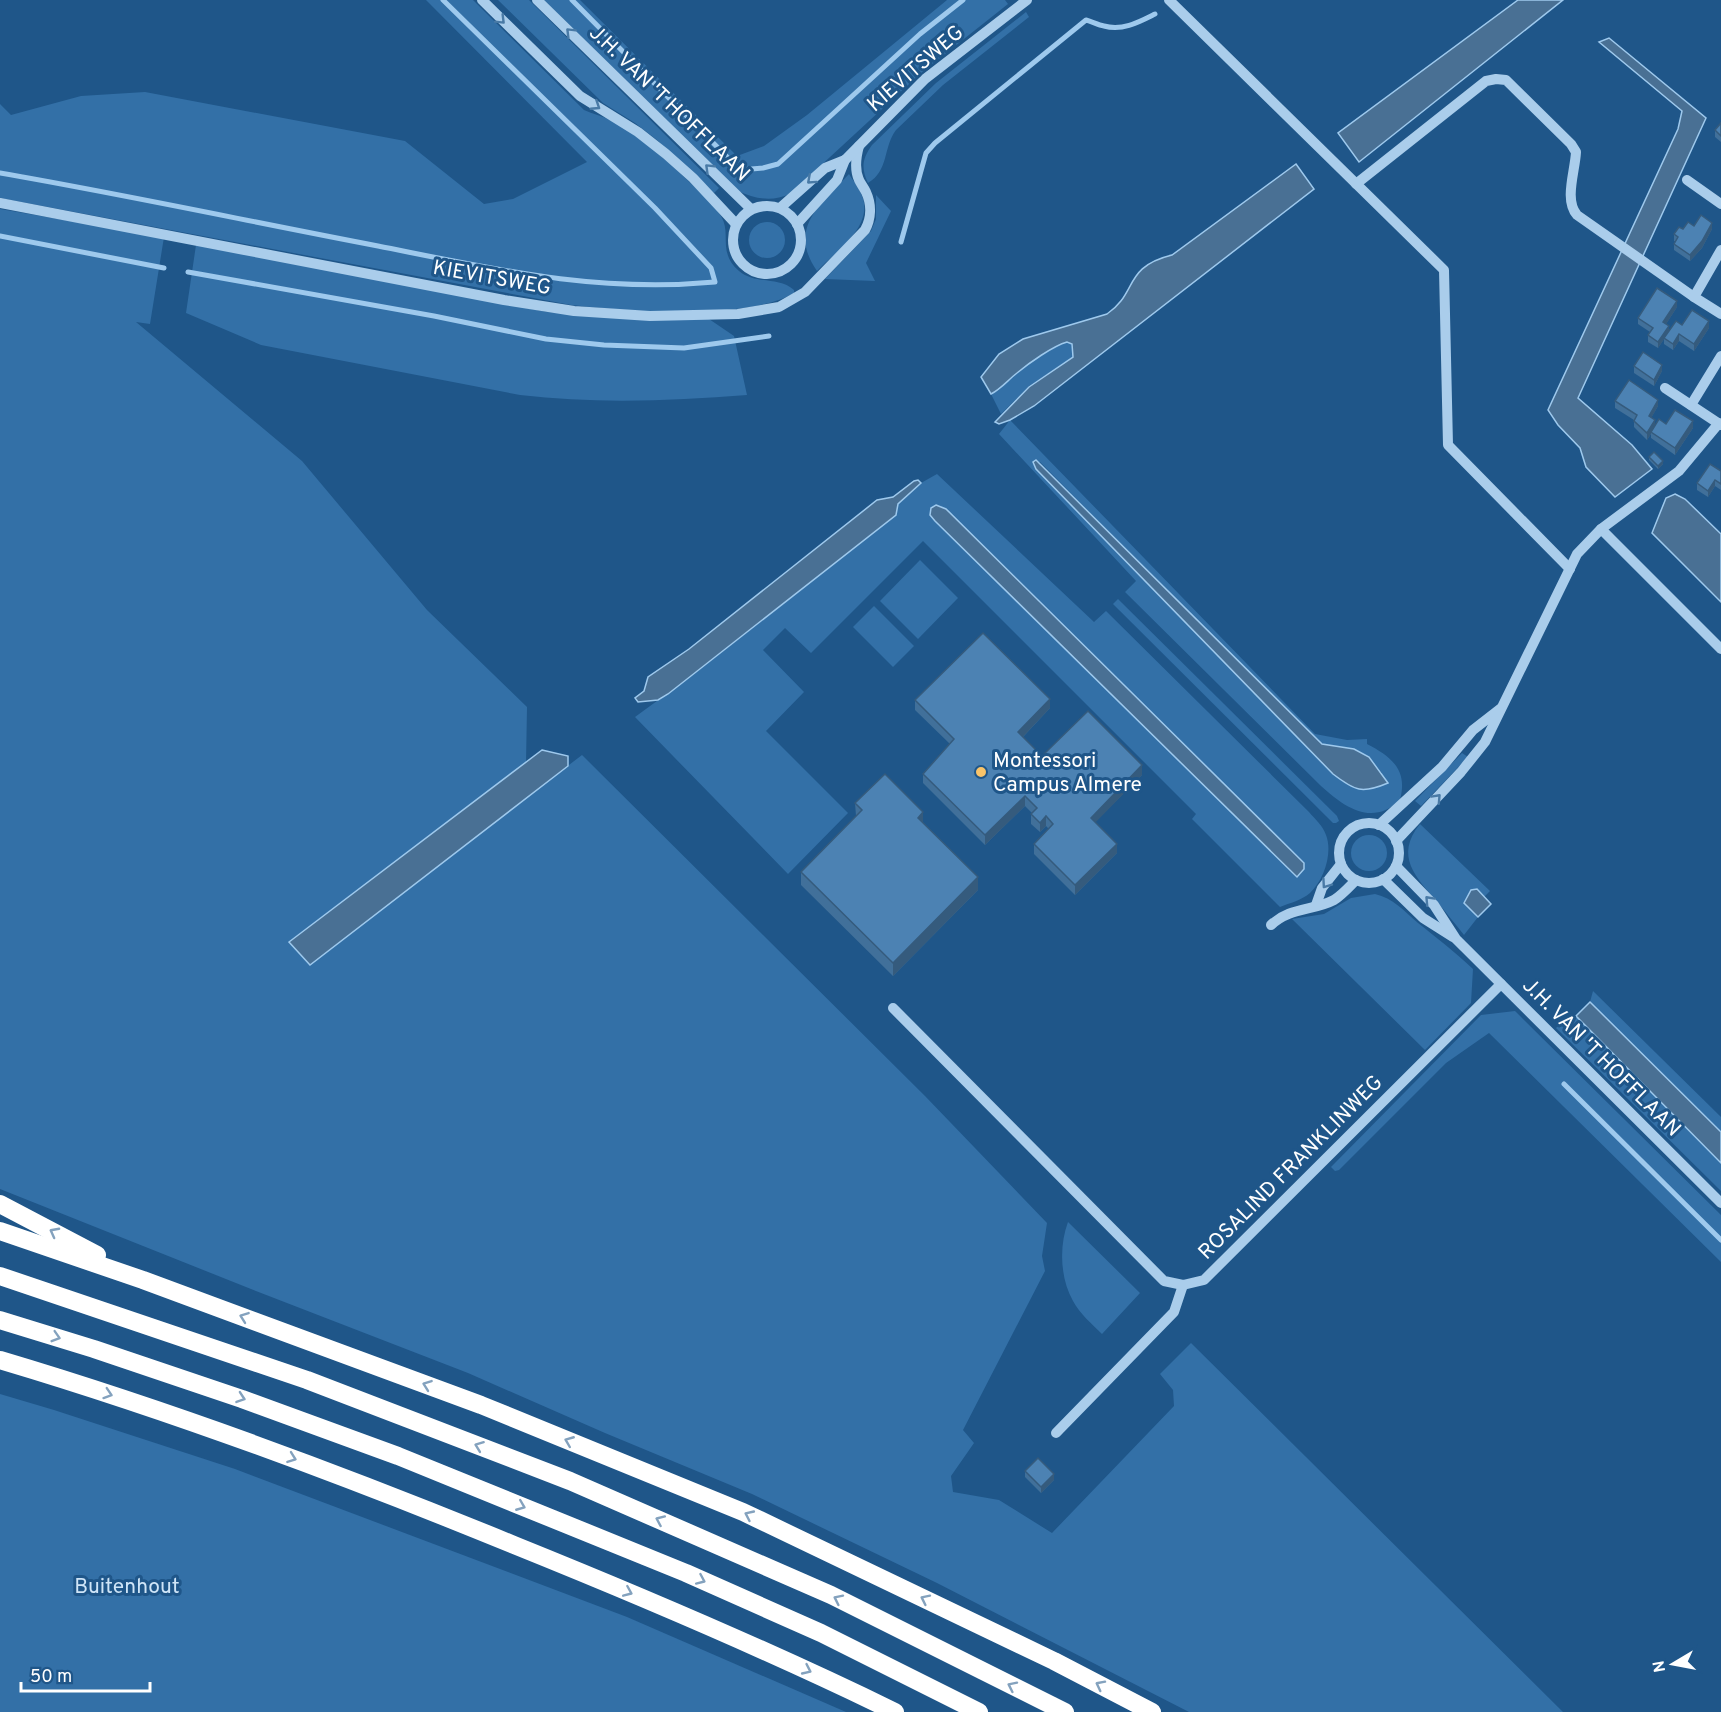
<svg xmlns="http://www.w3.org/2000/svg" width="1721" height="1712" font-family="Overpass,sans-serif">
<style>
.green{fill:#3370a7;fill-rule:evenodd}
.water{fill:#497094;stroke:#9ec9ed;stroke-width:1.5}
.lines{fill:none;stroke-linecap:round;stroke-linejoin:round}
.stream{stroke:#9ec9ed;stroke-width:5}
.minor{stroke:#aacdeb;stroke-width:10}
.highway{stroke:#fff;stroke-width:18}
.wall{fill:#41709a}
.shaded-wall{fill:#355b7d}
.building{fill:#4c82b3;stroke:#355b7d;stroke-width:1.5}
.oneway{stroke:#497aa6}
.oneway2{stroke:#84a2be}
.poi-dot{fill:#f9c46a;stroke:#1f5689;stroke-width:2}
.labels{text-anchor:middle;stroke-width:6;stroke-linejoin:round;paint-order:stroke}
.street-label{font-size:21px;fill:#fff;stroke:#1f5689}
.poi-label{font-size:21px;fill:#fff;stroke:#1f5689;text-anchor:start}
.park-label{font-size:21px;fill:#cfe5f8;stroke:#1f5689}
</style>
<rect width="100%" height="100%" fill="#1f5689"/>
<!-- green -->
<g class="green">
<path d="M426,0H473L584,110C593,114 602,116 610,120C644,138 672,165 700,192C707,199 716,207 721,216C732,234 717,252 739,271C756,285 778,276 794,290V293C747,321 625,311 571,305L0,198V104L11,115L81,96L145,92L405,141L484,204L513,199L587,162Z"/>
<path d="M498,0H529L719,188L714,193L657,140L635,123L603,103Z"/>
<path d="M544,0H580L737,156L764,146L807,115L947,0H1005L1008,4L921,73L790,194C772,202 755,199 738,191Z"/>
<path d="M1026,12L1029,17L943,85L896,130C883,147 889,171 868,183C861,168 862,159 872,145L936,83Z"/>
<path d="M849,174C854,182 863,193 864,203C868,231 834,253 817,271C787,228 821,204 849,174Z"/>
<path d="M876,195L891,211L866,263L875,281L825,279L871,231L876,219Z"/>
<path d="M0,209L164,237L150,324L136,322L302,461L427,610L527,707L526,763L289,943L309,964L582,755L925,1096L1047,1223L1042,1256L1045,1271L963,1430L974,1443L951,1476L953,1492L999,1500L1052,1533L1174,1406L1173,1390L1160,1374L1191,1343L1563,1712H1189L937,1583L752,1494L605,1433L468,1373L251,1289L0,1189Z"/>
<circle cx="767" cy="240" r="18"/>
<path d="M196,245L547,312L709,319L734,336L747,395C671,401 595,404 520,395L261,345L186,313Z"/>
<path d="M1067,342L1072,344L1073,357L1029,386L1001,414L991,394L999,390L1018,371L1059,344Z"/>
<path d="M1010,420L1315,734L1347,740L1367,739V744C1392,757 1408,770 1400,800C1372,827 1344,807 1321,786L1125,592L1136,581L999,434ZM1040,462L1241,666L1322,744L1354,749L1369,757L1382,773L1333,774L1036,469L1034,465Z"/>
<path d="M937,474L1094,622L1106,611L1309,812C1315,819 1323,826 1326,835C1333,853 1324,880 1310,893C1302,900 1290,903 1280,907L1192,819L1196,814L923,541L811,653L785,628L763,650L804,692L766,731L848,813L788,874L635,717L698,671L896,515L898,504L921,483ZM936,505L941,506L942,527L935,521L931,508Z"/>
<path d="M920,560L958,598L918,639L880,601Z"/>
<path d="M1118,599L1337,816L1339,821L1336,823H1333L1113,604Z"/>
<path d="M874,606L914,646L893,667L853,627Z"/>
<path d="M1462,753L1468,757L1421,806L1415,801Z"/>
<path d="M1420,824L1490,891L1484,897L1477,890L1471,891L1464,903L1478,917L1464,935C1455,924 1446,912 1437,902C1416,877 1394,856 1420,824Z"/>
<circle cx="1369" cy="853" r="18"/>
<path d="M1375,894C1393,898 1404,911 1418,923C1437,938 1455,952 1473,969L1471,1003L1425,1050L1292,919L1324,914L1351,898Z"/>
<path d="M1593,991L1721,1117V1132L1590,1002Z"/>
<path d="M1515,1011L1721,1215V1262L1489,1033L1446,1063L1339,1170L1335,1171L1331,1167L1481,1015Z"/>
<path d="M1576,1016L1721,1163V1191L1556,1028L1566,1019Z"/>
<path d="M1068,1222L1140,1293L1102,1334C1092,1324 1080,1314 1073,1301C1060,1278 1059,1246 1068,1222Z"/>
<path d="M0,1394L54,1410L235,1469L627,1617L846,1712H0Z"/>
</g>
<!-- water -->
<g class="water">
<path d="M1518,0H1563L1359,162L1338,133Z"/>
<path d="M1609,38L1706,118L1578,398L1632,445L1652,469L1615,497L1586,467L1580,448L1558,425L1548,410L1678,129L1682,111L1599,42Z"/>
<path d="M1296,164L1314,189L1034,406L1010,420L999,424L995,422L1029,387L1073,357L1072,344L1067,342C1053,346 1029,363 1017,373C1008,380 1001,389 991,394L981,377L999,354L1023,339L1107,314C1138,293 1123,267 1172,255Z"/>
<path d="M1036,460L1322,744L1354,749L1369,757L1388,783C1362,794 1355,791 1333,774L1036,469L1033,462Z"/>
<path d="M918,480L921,483L898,504L896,515L668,694L658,700L638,702L635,698L644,691L648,677L689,649L877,500L893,497L914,481Z"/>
<path d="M1675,494L1685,499L1721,534V602L1652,533L1666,498Z"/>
<path d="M936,505L946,509L1304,863V869L1297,877L935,521L930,515L931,508Z"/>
<path d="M542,750L568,756V766L310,965L289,942Z"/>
<path d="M1477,889L1491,904L1478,917L1464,903L1471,890Z"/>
<path d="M1590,1002L1721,1132V1163L1576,1016Z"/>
</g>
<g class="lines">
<!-- stream -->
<g class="stream">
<path d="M572,0L740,170L763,168L778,164L920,34L963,0"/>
<path d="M0,173C127,195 252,222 378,246C494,269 596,293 715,282L711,268L655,208L443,0"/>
<path d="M0,236L164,268"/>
<path d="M901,242L926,153L935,143L1086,20C1093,22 1098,25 1104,26C1123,31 1139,22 1155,14"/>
<path d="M188,272L434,316L546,339L604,345L684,348L769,336"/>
<path d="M1564,1084L1721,1240"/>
</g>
<!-- minor -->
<g class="minor">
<path d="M482,0L580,96L638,132L666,154L693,178L736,224"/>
<path d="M537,0L751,209"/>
<path d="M1169,0L1444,270L1448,445L1570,569"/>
<path d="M1687,180L1721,204"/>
<path d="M1356,184L1486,81L1496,79L1506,80L1571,144L1576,152C1575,172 1564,200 1577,215L1694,297"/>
<path d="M0,203L504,300L574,311L650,316L738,314L779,307L805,292L865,230C871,219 872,205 866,192C864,188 861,184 859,180C854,169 856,157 859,146"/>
<circle cx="767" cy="240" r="34"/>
<path d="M780,208L825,168L845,160"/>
<path d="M797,224L837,180L845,160L925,79L1027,0"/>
<path d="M1721,250L1694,297L1721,314"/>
<path d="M1665,388L1721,425"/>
<path d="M1691,405L1721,356"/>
<path d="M1601,529L1721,649"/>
<circle cx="1369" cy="853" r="30"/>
<path d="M1379,825L1442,767L1473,730L1500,709"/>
<path d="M1396,841L1461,772L1485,742L1577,554L1601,529L1679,471L1719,423"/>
<path d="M1396,866L1434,905L1456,939L1721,1203"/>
<path d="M1383,879L1423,918L1453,937"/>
<path d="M1316,905L1322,888L1341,864"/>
<path d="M1271,925C1290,907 1313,911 1334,900C1342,895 1350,886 1356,880"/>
<path d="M893,1008L1164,1281L1183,1285L1204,1280L1501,984"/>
<path d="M1056,1433L1174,1312L1183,1285"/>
</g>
<!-- highway -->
<g class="highway">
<path d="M0,1204L97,1255"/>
<path d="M0,1231L143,1280L481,1405L743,1512L1054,1661L1152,1712"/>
<path d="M0,1276L307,1380L570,1481L831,1595L1065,1712"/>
<path d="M0,1320L94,1349L242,1399L398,1456L686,1573L821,1633L979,1712"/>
<path d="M0,1360C175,1412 346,1476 514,1545C643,1597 770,1651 895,1712"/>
</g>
</g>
<!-- wall -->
<g class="wall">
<path d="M1721,123V142L1715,137V130Z"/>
<path d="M1694,226L1712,229L1702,248L1690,261L1674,250V244L1675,241H1674V234L1683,229Z"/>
<path d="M1677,307L1666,324L1669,332L1682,325L1709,328L1694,351L1679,341L1673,350L1664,344V339L1658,348L1648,342V335L1650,332L1638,324V318Z"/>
<path d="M1634,366L1662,371L1654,386L1634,373Z"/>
<path d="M1615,401L1658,406L1651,418L1655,425L1666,424L1693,428L1675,455L1651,438V434L1647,440L1634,427V420L1615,408Z"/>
<path d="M1649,457L1663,464L1658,469L1649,460Z"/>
<path d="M1721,471V490L1715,486L1708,497L1697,490V483Z"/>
<path d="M915,700L1050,708L1023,737L1042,756L1142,775L1095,822L1117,853L1075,895L1034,854V844L1049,829L1046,826L1040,832L1031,824V814L1032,813L1025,806L985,845L923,783V774L950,744L915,710Z"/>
<path d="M855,803L923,823L978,890L893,976L801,885V872L856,816Z"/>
<path d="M1025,1471L1054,1480L1041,1493L1025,1477Z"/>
</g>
<!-- shaded-wall -->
<g class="shaded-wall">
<path d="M1712,223V229L1702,248L1690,261V255Z"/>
<path d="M1677,301V307L1663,329V322Z"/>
<path d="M1709,321V328L1694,351V344Z"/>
<path d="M1669,326V332L1658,348V342Z"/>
<path d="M1679,334V341L1673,350V344Z"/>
<path d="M1662,365V371L1654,386V380Z"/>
<path d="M1658,400V406L1649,422V416Z"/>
<path d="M1655,420V427L1651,432V434L1647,440V433Z"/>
<path d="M1693,421V428L1675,455V448Z"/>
<path d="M1663,461V464L1658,469V466Z"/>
<path d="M1715,480V486L1708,497V491Z"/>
<path d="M1050,699V708L1018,742V732Z"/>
<path d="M1142,765V775L1091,827V818Z"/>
<path d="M1025,796V806L985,845V835Z"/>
<path d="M923,812V825L918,818Z"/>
<path d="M1046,816V826L1040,832V823Z"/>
<path d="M1117,844V853L1075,895V885Z"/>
<path d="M978,877V890L893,976V963Z"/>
<path d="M1054,1474V1480L1041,1493V1487Z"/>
</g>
<!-- building -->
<g class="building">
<path d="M1721,123V136L1715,130Z"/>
<path d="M1701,215L1712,223L1702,241L1690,255L1674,244L1678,237L1674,234L1679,227L1683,229L1688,222L1694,226Z"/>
<path d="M1657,288L1677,301L1663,322L1669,326L1658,342L1648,335L1653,328L1638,318Z"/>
<path d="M1692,310L1709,321L1694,344L1679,334L1673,344L1664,338L1676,321L1682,325Z"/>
<path d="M1643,352L1662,365L1654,380L1634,366Z"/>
<path d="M1629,380L1658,400L1649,416L1655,420L1647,433L1634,421L1637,415L1615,401Z"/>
<path d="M1675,410L1693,421L1675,448L1651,432L1659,419L1666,424Z"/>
<path d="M1654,452L1663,461L1658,466L1649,457Z"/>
<path d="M1710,464L1721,471V484L1715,480L1708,491L1697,483Z"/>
<path d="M983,633L1050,699L1018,732L1042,756L1088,711L1142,765L1091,818L1117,844L1075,885L1034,844L1053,824L1046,816L1040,823L1031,814L1037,808L1025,796L985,835L923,774L954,739L915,700Z"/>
<path d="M885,774L923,812L918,818L978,877L893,963L801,872L862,810L855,803Z"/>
<path d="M1038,1458L1054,1474L1041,1487L1025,1471Z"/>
</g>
<!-- one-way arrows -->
<defs><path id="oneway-chevron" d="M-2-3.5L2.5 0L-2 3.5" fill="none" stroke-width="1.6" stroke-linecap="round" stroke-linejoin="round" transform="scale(1.5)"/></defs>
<g class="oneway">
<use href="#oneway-chevron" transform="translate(501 20) rotate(45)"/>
<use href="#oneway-chevron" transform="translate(570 32) rotate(-135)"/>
<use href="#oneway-chevron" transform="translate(596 106) rotate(33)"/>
<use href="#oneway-chevron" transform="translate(709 168) rotate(-136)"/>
<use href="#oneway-chevron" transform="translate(811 180) rotate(138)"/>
<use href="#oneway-chevron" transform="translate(1437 798) rotate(-47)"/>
<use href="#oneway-chevron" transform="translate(1326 884) rotate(125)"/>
<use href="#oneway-chevron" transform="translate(1429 900) rotate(-133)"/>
</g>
<g class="oneway2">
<use href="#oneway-chevron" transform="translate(54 1232) rotate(-152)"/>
<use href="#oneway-chevron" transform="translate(244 1317) rotate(-160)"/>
<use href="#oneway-chevron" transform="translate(56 1337) rotate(17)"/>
<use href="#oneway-chevron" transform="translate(427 1385) rotate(-160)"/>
<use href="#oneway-chevron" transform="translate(108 1394) rotate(18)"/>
<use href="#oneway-chevron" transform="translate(241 1398) rotate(19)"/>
<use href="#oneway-chevron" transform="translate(569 1441) rotate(-158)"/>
<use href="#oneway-chevron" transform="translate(479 1446) rotate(-159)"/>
<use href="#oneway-chevron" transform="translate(292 1458) rotate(20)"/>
<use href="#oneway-chevron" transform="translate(521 1506) rotate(22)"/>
<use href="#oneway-chevron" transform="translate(749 1515) rotate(-155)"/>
<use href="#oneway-chevron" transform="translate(660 1520) rotate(-156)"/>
<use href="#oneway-chevron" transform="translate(701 1580) rotate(24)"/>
<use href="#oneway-chevron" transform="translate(628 1592) rotate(23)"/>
<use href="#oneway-chevron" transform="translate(838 1599) rotate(-154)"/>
<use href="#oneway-chevron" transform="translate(925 1599) rotate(-154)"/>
<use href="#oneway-chevron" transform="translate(807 1670) rotate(25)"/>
<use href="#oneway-chevron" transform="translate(1100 1685) rotate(-153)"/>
<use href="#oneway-chevron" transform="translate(1012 1686) rotate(-154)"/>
</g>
<!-- markers -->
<circle class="poi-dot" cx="981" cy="772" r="6"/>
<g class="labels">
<!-- street labels -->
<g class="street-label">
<text transform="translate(915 68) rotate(-41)" y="7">KIEVITSWEG</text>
<text transform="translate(670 103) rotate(44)" y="7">J.H. VAN 'T HOFFLAAN</text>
<text transform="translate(492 277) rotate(10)" y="7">KIEVITSWEG</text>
<text transform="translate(1602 1057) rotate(45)" y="7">J.H. VAN 'T HOFFLAAN</text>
<text transform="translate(1290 1167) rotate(-45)" y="7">ROSALIND FRANKLINWEG</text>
</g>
<!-- poi labels -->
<g class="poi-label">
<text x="993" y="767">Montessori<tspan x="993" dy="24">Campus Almere</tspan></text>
</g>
<!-- park labels -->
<g class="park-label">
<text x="127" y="1593">Buitenhout</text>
</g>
</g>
<!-- north arrow -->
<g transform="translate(1673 1664) rotate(260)" stroke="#1f5689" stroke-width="4.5" paint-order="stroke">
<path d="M0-4.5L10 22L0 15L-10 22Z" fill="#ffffff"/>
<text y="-9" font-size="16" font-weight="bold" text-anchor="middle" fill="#ffffff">N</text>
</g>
<!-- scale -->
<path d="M21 1682v9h129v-9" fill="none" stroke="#ffffff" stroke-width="3"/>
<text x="30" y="1682" font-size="18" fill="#ffffff" stroke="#1f5689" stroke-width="4.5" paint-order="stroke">50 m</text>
</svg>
